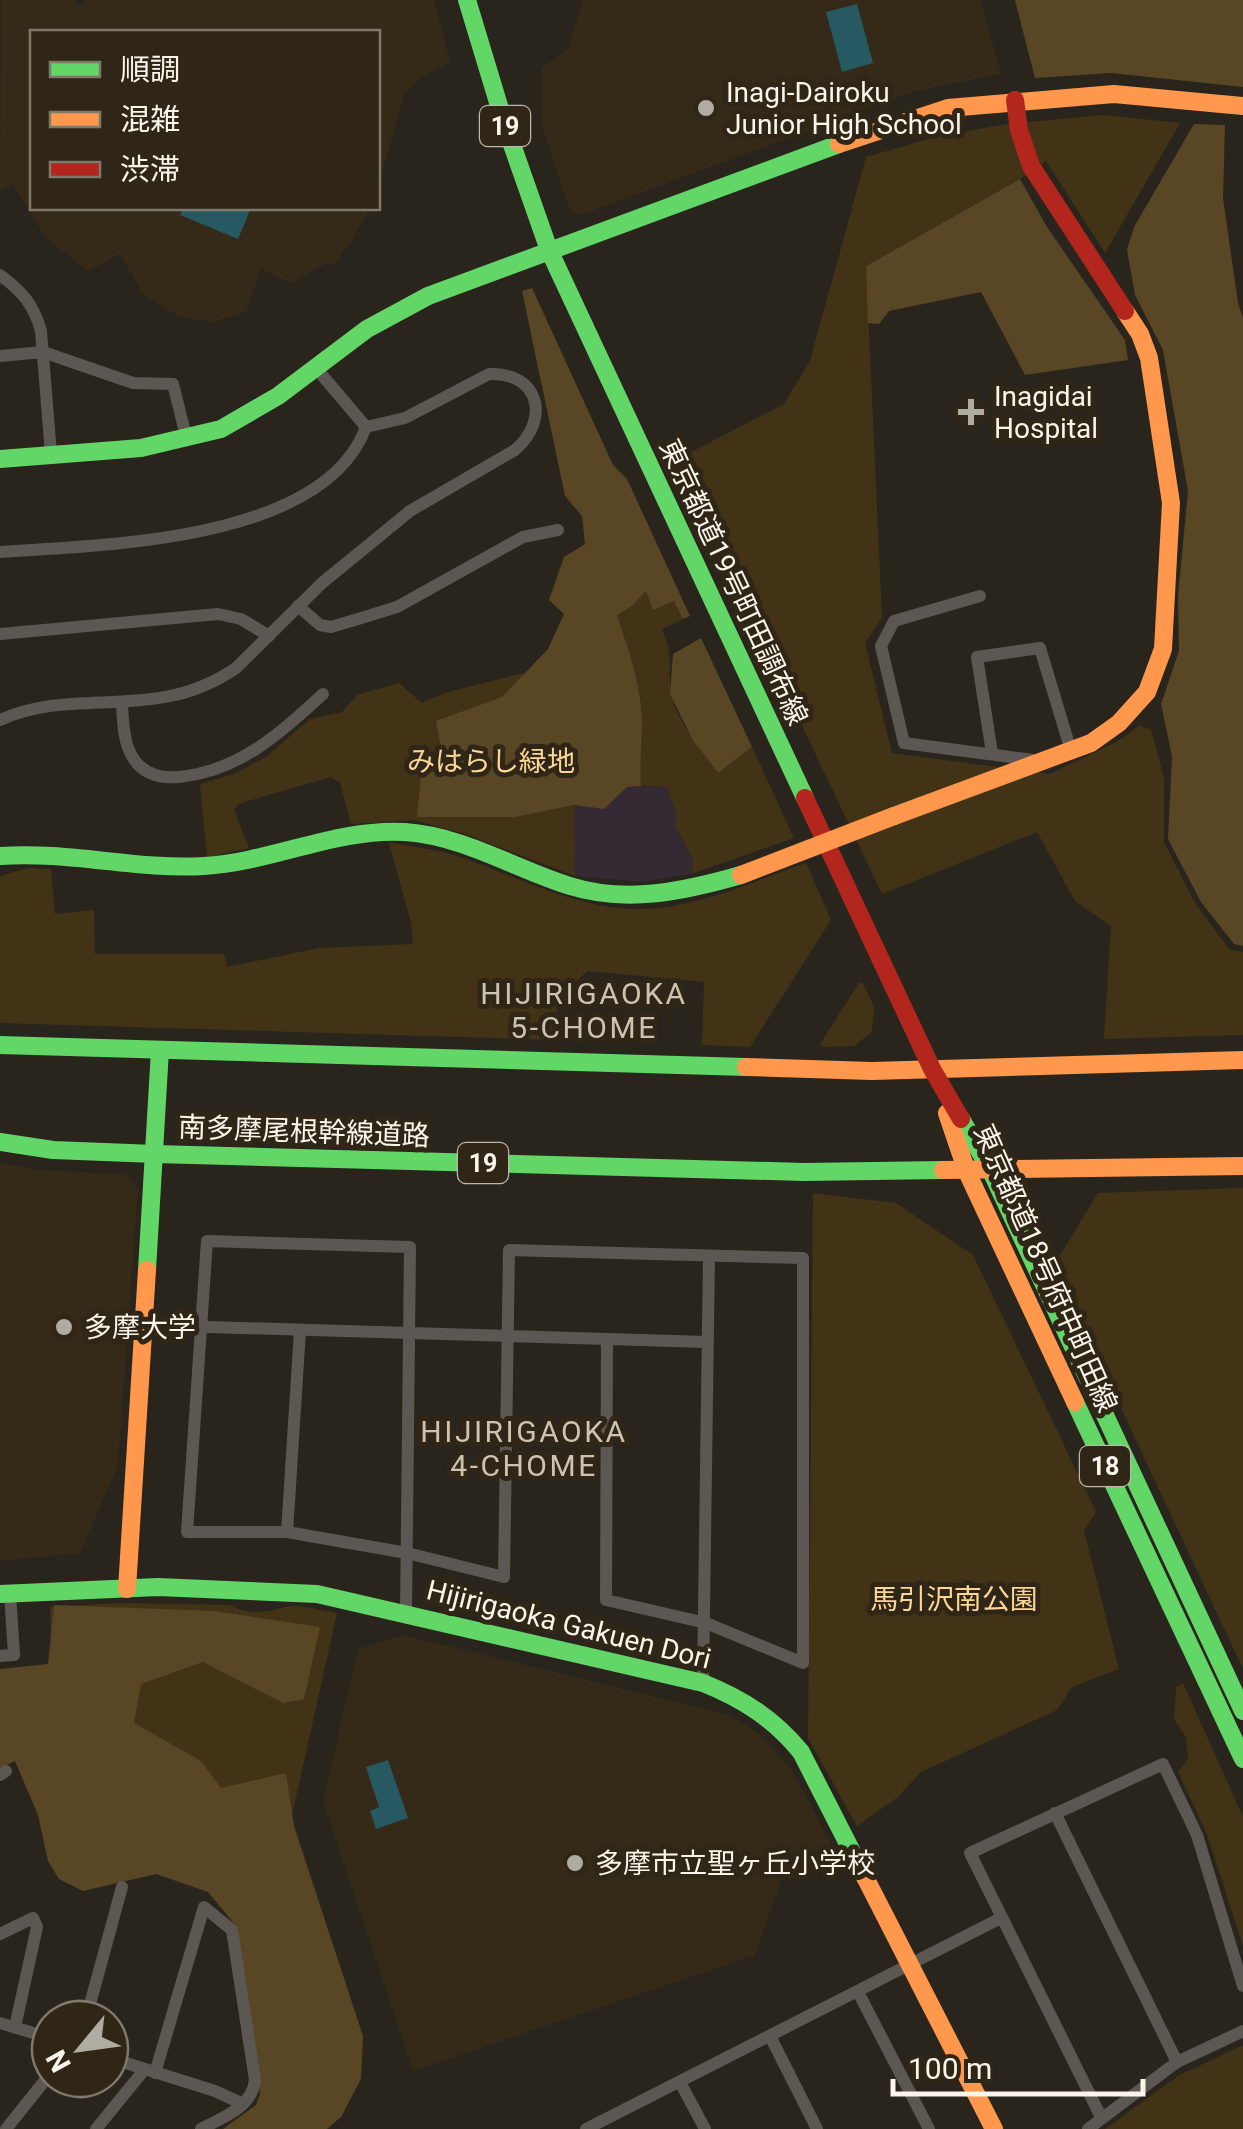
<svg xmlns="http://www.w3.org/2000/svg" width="1243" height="2129" font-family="Roboto,'Noto Sans JP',sans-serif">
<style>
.built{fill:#352a17}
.industrial{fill:#352933}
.green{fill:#423317}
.forest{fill:#594625}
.water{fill:#265962}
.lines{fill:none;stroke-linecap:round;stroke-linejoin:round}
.street{stroke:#5c5752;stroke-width:12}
.fast{stroke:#63d668;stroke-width:18}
.slow{stroke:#ff974d;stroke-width:18}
.jam{stroke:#b3261e;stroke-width:18}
.slow-bridge{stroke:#ff974d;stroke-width:18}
.poi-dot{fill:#b1aca2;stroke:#2f2617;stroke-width:4}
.labels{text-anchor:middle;stroke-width:10;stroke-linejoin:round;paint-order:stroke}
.shield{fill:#2f2617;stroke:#bdb6ab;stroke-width:2.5}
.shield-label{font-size:25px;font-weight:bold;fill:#faf4ea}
.poi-label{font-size:28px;fill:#faf4ea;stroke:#2f2617;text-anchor:start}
.street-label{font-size:28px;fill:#faf4ea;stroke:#2f2617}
.park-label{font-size:28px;fill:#fbd696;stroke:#2f2617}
.neighbourhood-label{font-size:30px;letter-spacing:2.5px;fill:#cec3b0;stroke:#2f2617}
</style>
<rect width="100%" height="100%" fill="#29251d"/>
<!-- built -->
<g class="built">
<path d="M1,0H73L77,5L87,0H434L450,62L419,79L404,96L378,187V32H32V208H370L352,241L334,264H325L290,283L261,269L246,312L213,322L180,317L143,295L120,254L88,271L45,237L13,184L0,191Z"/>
<path d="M583,0H981L1001,74L915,91L581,215L569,209L542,125V68L568,49Z"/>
<path d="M0,1163L39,1170L127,1175L138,1189L118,1465L80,1553L0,1561Z"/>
<path d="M403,1635L729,1715L761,1735L792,1770L833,1847L782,1878L755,1955L413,2071L323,1801L358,1649Z"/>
</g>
<!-- industrial -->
<path class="industrial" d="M666,786L677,816L674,823L693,862L691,874L642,882L575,876L574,805L603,809L627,787Z"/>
<!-- green -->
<g class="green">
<path d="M1103,115L1180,123L1105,253L1046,161L1020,179L866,266L882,618L865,643L892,753L1050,774L1118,741L1140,725L1151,730L1164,778V842L1195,903L1229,949L1243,952V1035L1104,1039L1111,926L1075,901L1037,832L882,894L676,460L784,404L810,361L866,157L939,136L1007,124Z"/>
<path d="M646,590L674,601L683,619L662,629C675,661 667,662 671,691C674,719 702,752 718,773L752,747L794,838L691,874L693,861L674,823L677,816L666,786H641C640,767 641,750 642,731C644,691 629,652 617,615L632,606Z"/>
<path d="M524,673L590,798L574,805L575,876L465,834L413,820L351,824L340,783L331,777L238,804L234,810L249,848L207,857L200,784L234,774L267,756L310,719L342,712L357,695L399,683L422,703L444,693Z"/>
<path d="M389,842C411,847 435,849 457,856C517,876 578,910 642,909C698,908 754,881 806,863L831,920L750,1047L702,1045L704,982L587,971L557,1001L556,1040L0,1023V876L28,868L51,869L55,914L94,910L95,954H224L227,967L319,948L413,944L411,923Z"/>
<path d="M859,983H863L874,1007L872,1032L854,1046L822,1047L820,1044Z"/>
<path d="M1243,1188V1669L1054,1265L1098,1193Z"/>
<path d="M813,1193L896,1203L973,1255L1096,1512L1084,1531L1119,1669L1072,1687L1057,1710L921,1772L898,1797L857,1826L808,1738Z"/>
<path d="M123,1603L229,1605C251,1616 264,1612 286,1607C300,1603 322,1611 337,1613L291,1820L53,1733L50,1607Z"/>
<path d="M1183,1683L1243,1817V1946L1207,1834L1178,1772L1188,1759L1186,1737L1174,1719L1176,1687Z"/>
<path d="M1243,2045V2129H1105L1178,2076Z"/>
</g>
<!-- forest -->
<g class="forest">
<path d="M1015,0H1243V87L1111,73L1035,78Z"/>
<path d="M1194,124L1225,125L1223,198L1238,303L1243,319V946L1234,944L1201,902L1168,839L1172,756L1161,704L1179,651L1178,596L1188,491L1163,350L1135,295L1127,250L1134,227Z"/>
<path d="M1020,179L1047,227L1125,340L1128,360L1025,375L981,292L889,311L879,324L868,323L866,266Z"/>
<path d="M532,288L613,465L627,479L690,616L683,619L674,601L653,610L646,591L632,606L617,615C629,652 644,691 642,731C641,750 640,767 641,786L627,787L604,809L574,805L515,817H417L421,776L442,753L436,721L502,697L548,649L564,614L549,600L564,557L585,544L582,516L565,496L522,291Z"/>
<path d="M701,638L752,747L718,773L692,739L670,694L673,654Z"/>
<path d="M54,1605L214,1611L320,1627L304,1699L283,1703L203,1662L141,1684L134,1723L201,1761L221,1788L286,1773L294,1826L363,2036L361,2079L341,2117L327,2129H223L256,2105L260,2094L237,1927L208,1892L156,1874L83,1891L59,1879L48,1861L38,1815L15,1761L0,1768V1669L48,1664Z"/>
</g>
<!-- water -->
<g class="water">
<path d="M857,4L873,63L842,72L826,12Z"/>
<path d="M184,208H251L238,239L180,215Z"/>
<path d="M388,1760L408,1818L376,1829L370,1811L379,1807L366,1767Z"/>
</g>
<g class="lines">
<!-- street -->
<g class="street">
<path d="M0,275C22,291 34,305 41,331L51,454"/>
<path d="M0,356L43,352L133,383L173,384L187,440"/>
<path d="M0,552C102,545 324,542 366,427"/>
<path d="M980,596L894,621L881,646L904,743L1041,761"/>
<path d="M298,606L320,625L331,627L358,619L397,607L523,537L558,530"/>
<path d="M0,634L218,614L241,619L269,636"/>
<path d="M122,704C123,719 123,736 129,750C138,772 156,779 179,777C240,771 280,733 323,694"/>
<path d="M0,720C77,685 155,724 236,668L322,583L410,511L515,450C551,419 539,372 489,374L405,418L366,427L316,368"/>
<path d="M992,753L977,657L1040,648L1071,751"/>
<path d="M144,1325L707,1342"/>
<path d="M287,1532L300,1331"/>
<path d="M406,1613L410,1247L207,1241L187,1532H287L407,1553L504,1577L509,1250L803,1258V1663L706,1623L606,1600L607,1341"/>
<path d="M0,1656L14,1655L10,1593"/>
<path d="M703,1683L709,1256"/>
<path d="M0,1775L6,1771"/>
<path d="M1055,1813L1177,2062"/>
<path d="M0,1934L33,1918L37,1927L15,2027"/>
<path d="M858,1992L929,2129"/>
<path d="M86,2019L122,1887"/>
<path d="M0,2023L50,2038"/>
<path d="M770,2036L817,2129"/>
<path d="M110,2058L215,2091L243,2104"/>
<path d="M155,2073L204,1907L232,1930L255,2080C252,2108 223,2117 201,2129"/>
<path d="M680,2082L705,2129"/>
<path d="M1101,2117L970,1853L1163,1764L1197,1835L1243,1986"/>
<path d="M6,2129L50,2074"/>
<path d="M96,2129L145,2069"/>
<path d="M586,2129L1001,1918"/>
<path d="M1088,2129L1177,2062L1243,2031"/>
</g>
<!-- fast -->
<g class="fast">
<path d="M467,0L503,119L549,250L805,798"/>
<path d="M0,459L141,448L221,429L278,396L367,329L428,296L839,144"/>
<path d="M0,856C69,851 136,870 204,866C272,862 336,828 405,832C464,836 515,869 570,886C627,904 685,891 741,875"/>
<path d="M0,1045L746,1067"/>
<path d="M961,1119L991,1171L1243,1711"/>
<path d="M0,1142L53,1150L155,1154L804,1172L943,1170"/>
<path d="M147,1270L160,1050"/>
<path d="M1075,1402L1243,1759"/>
<path d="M0,1594L158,1587L317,1594L703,1683C743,1699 774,1719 801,1752L866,1879"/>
</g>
<!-- slow -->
<g class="slow">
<path d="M839,144L948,108L1114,94L1243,106"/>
<path d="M894,816L1091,743L1119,723L1147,692L1163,649L1171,503L1149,358L1140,334L1125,311"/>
<path d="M746,1067L872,1071L1243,1060"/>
<path d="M947,1113L967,1172L1075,1402"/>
<path d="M943,1170L1243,1166"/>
<path d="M127,1589L147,1270"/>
<path d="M866,1879L994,2129"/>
</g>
<!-- jam -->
<g class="jam">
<path d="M1015,100L1019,130L1031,166L1125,311"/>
<path d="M805,798L932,1069L961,1119"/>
</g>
<!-- slow-bridge -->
<path class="slow-bridge" d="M741,875L894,816"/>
</g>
<!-- markers -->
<g class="poi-dot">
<circle cx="706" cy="108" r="10"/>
<path d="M966 397h10v10h10v10h-10v10h-10v-10h-10v-10h10z"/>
<circle cx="64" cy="1327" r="10"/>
<circle cx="575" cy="1863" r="10"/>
</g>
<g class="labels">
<!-- shield labels -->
<g class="shield">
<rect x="480" y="106" width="50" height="40" rx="8"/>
<rect x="458" y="1143" width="50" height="40" rx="8"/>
<rect x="1080" y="1446" width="50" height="40" rx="8"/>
</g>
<g class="shield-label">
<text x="505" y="135">19</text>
<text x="483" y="1172">19</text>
<text x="1105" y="1475">18</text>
</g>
<!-- poi labels -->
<g class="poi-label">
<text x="726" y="102">Inagi-Dairoku<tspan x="726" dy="32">Junior High School</tspan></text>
<text x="994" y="406">Inagidai<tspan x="994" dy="32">Hospital</tspan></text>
<text x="84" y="1337">多摩大学</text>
<text x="595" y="1873">多摩市立聖ヶ丘小学校</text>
</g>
<!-- street labels -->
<g class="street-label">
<text transform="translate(734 582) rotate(65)" y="10">東京都道19号町田調布線</text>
<text transform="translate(304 1131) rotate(2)" y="10">南多摩尾根幹線道路</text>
<text transform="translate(1046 1268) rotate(66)" y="10">東京都道18号府中町田線</text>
<text transform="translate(569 1624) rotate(14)" y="10">Hijirigaoka Gakuen Dori</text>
</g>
<!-- park labels -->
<g class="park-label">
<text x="491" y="771">みはらし緑地</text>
<text x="954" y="1609">馬引沢南公園</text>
</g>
<!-- neighbourhood labels -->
<g class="neighbourhood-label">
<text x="584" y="1004">HIJIRIGAOKA<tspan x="584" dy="34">5-CHOME</tspan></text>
<text x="524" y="1442">HIJIRIGAOKA<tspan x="524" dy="34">4-CHOME</tspan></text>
</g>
</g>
<!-- legend -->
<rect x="30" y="30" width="350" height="180" fill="#2f2617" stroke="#80786b" stroke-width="2.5"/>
<rect x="50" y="62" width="50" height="15" fill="#63d668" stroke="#80786b" stroke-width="2.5"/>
<text x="120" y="80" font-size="30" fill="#faf4ea">順調</text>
<rect x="50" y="112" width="50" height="15" fill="#ff974d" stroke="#80786b" stroke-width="2.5"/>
<text x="120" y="130" font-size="30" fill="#faf4ea">混雑</text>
<rect x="50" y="162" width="50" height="15" fill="#b3261e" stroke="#80786b" stroke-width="2.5"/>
<text x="120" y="180" font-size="30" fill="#faf4ea">渋滞</text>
<!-- north arrow -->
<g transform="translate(80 2049) rotate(241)"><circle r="48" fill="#2f2617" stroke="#80786b" stroke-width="2.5"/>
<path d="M0-8L18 38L0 25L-18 38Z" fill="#b1aca2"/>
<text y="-15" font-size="28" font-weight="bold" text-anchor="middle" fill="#faf4ea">N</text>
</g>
<!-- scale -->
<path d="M893 2079v15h250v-15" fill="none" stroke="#faf4ea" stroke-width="5"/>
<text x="908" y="2079" font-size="30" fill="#faf4ea" stroke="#2f2617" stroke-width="8" paint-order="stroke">100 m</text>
</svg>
